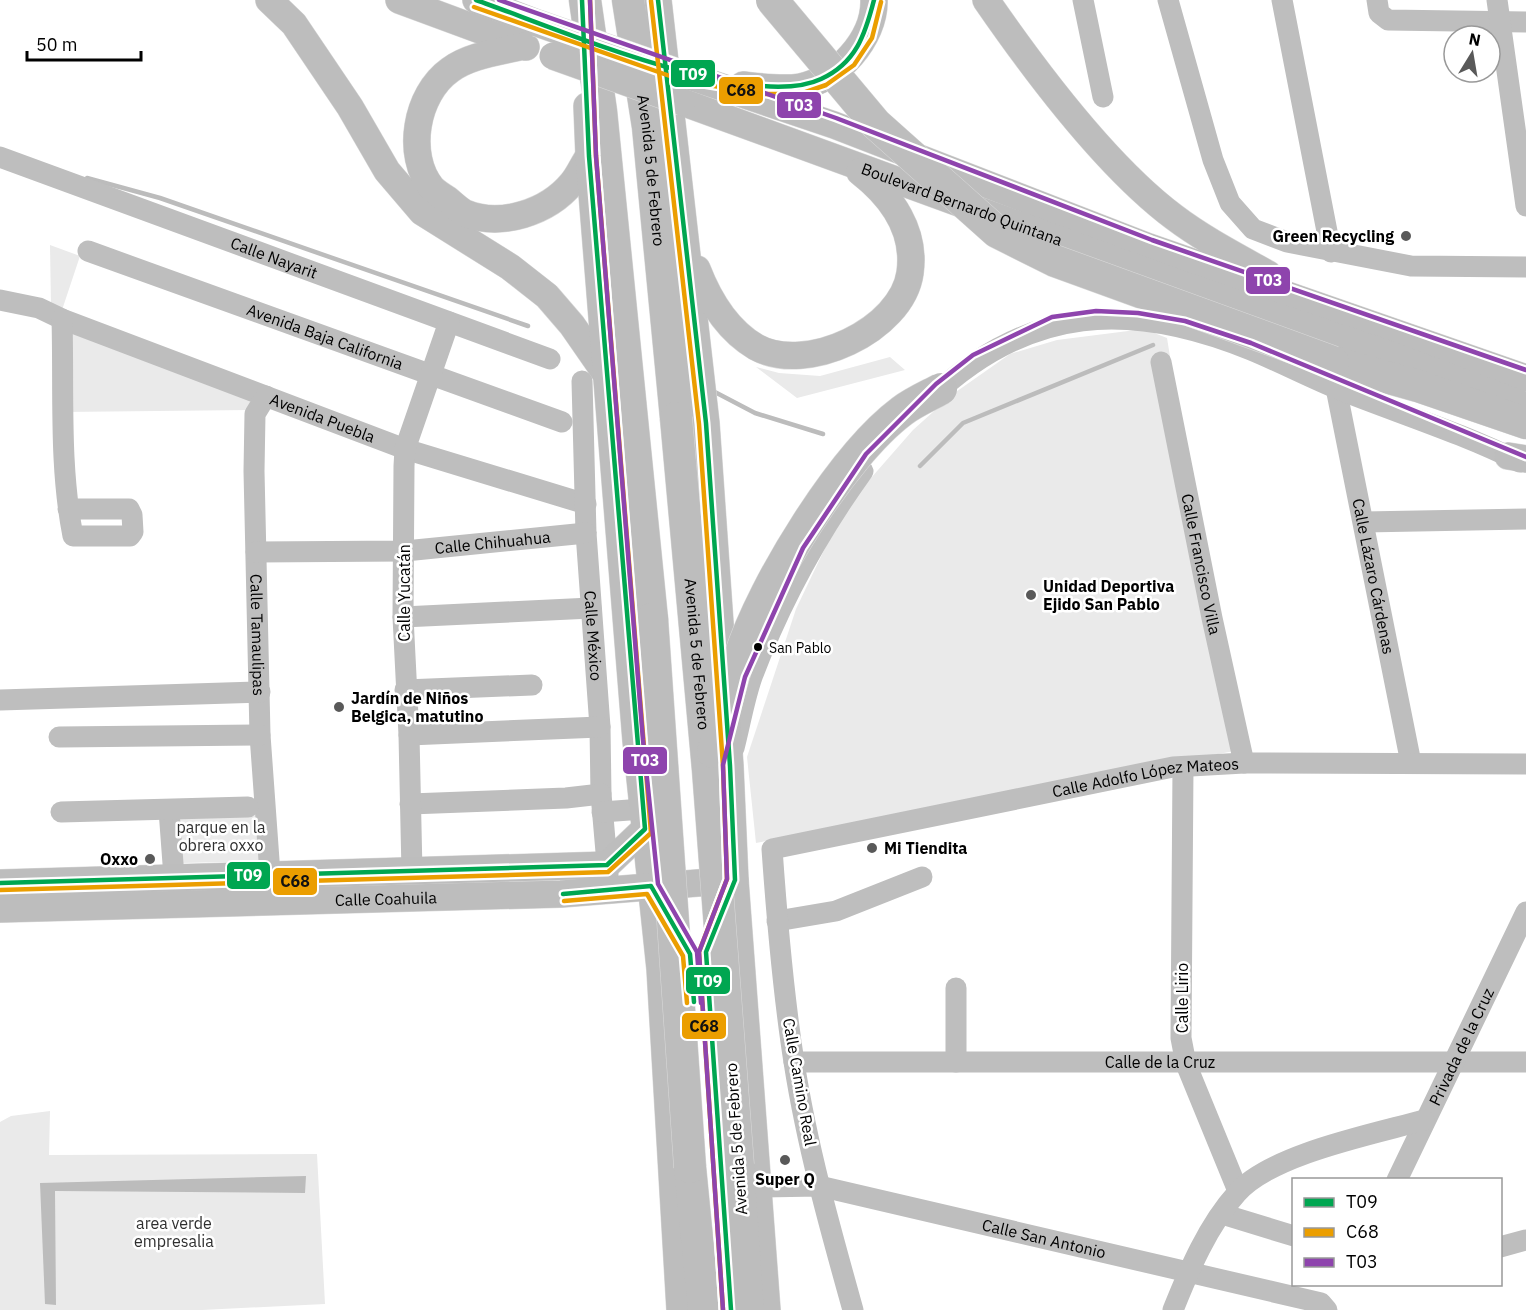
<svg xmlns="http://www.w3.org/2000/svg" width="1526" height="1310" font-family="'IBM Plex Sans',sans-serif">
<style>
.green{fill:#eaeaea}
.water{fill:#bcbcbc}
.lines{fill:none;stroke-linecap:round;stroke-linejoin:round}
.stream{stroke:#bcbcbc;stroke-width:4.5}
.major-casing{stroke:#dbdbdb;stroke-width:28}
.highway-casing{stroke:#dbdbdb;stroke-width:33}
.minor{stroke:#bebebe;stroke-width:21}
.major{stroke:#bdbdbd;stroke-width:27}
.highway{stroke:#bdbdbd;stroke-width:32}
.major-bridge-casing{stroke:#dbdbdb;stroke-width:28;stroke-linecap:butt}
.highway-bridge-casing{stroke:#dbdbdb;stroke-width:33;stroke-linecap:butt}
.major-bridge{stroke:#bdbdbd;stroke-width:27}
.highway-bridge{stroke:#bdbdbd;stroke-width:32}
.bus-1-casing{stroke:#fff;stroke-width:9}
.bus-2-casing{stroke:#fff;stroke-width:9}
.bus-3-casing{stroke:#fff;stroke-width:9}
.bus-1{stroke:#00a651;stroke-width:4.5}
.bus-2{stroke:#eb9e00;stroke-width:4.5}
.bus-3{stroke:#8e44ad;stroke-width:4.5}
.poi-dot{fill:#595959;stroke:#fff;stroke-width:2}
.bus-dot{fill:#000;stroke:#fff;stroke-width:2}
.labels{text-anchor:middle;stroke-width:5;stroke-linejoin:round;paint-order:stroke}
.bus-label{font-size:14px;fill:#000;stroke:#fff;text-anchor:start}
.street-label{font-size:16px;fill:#000;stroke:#fff}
.poi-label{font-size:16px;font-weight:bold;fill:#000;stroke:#fff;text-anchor:start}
.park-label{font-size:16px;fill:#2f2f2f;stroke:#fff}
.line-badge{stroke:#fff;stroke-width:2}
.badge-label{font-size:16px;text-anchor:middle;font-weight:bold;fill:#fff}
.pale-badge-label{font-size:16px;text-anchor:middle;font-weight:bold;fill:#111}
</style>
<rect width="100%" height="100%" fill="#fff"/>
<!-- green -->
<g class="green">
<path d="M50,245L80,256L62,310L51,306Z"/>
<path d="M61,326L250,394V410L63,412Z"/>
<path d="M1144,329L1167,338L1234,751L756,843L747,757L796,609L836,525L864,486L913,430L953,394L1010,354L1057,340Z"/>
<path d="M890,357L905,370L797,398L756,367L779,373L820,376Z"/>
<path d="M261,810L263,861L182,863L180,812Z"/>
<path d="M50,1111L49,1155L317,1154L325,1304L202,1310H0V1122L11,1116Z"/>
</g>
<!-- water -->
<path class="water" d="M306,1176L305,1193L55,1191L56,1305L45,1304L40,1183Z"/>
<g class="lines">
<!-- stream -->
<g class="stream">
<path d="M87,178L160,198L528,326"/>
<path d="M711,390L755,413L823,434"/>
<path d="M920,466L963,423L1153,345"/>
</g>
<defs>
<g id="major">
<path d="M269,0L294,24L350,107L387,171L422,212L510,267L547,296L572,325L606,374"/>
<path d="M399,0L526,47"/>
<path d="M476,0L537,23"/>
<path d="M658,0L706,423L730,766L735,880L767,1310"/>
<path d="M986,0C1035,71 1106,166 1174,217C1203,239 1236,256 1268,274"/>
<path d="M524,46C500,52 470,55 450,70C416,94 405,155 432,188C436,192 442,196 447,199C452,203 459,210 465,213C501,228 548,212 572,183C579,175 583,164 589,156"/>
<path d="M677,72L834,125L1149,247L1526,378"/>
<path d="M743,85C761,87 782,90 800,87C837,80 875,39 874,0"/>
<path id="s13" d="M682,102L1189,287L1377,350L1526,406"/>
<path d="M587,106L589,156L636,741L660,969L680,1310"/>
<path d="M697,269C709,300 727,330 756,347C806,375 902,330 910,273C916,231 892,197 860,172"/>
<path d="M1508,456L1526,459"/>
<path d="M0,883L607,865L645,829"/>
<path id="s14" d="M0,909L561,894L735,880"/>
</g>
<g id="highway">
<path d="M585,0L601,111L652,619"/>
<path id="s15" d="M628,0L648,127L676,418"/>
<path d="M1333,362L1418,386L1526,423"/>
<path d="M738,1165L748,1310"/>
<path d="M690,1167L704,1310"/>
</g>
</defs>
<!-- major casing -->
<use href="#major" class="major-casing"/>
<!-- highway casing -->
<use href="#highway" class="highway-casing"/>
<!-- minor -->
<g class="minor">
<path d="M1083,0L1103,97"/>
<path d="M1168,0L1213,160L1230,203L1253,229L1287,242L1411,266L1526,267"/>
<path d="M1282,0L1331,252"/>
<path d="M1377,0L1379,13L1388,20L1526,22"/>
<path d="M1497,0L1526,206"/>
<path id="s1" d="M0,157L550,359"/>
<path id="s2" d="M88,251L562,422"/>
<path id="s3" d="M0,300L39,308L62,319L405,449L586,504"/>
<path d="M62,319C64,391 59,465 73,536H130L133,532L132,515L129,509H68"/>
<path id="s4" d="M1161,362L1212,618L1244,763"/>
<path id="s5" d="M582,381L586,533L600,727L601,794L608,875"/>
<path id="s6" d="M1336,388L1411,763"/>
<path id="s7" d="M266,396L255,414L254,471L260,735L270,874"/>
<path d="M931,398C1029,305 1130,301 1251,350C1280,362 1309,377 1338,389C1398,413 1462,433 1520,462"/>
<path d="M1364,522L1526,519"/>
<path id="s8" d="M256,552L405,551L586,533"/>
<path d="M403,617L591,608"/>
<path d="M405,690L532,685"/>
<path d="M0,700L260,692"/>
<path d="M409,735L600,727"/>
<path d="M59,737L260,735"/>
<path d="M734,748C740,725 744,700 752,677C780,603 817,535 863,471"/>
<path d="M1183,767L1181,1038L1186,1064L1238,1191"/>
<path d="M410,804L566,798L601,794"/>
<path d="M169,810L174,877"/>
<path d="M61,812L248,807"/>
<path d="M602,812L643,809"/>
<path d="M412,872L409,735L403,617L404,466L405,449L449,322"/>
<path d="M777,921L836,911L922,877"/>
<path d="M956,988V1062"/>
<path id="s9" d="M794,1062H1526"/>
<path id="s10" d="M1397,1180L1526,912"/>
<path id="s11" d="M759,1187L819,1186L1321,1303L1327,1310"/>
<path d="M1222,1214L1294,1236"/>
<path d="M1500,1247L1526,1240"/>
<path id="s12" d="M853,1310C830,1228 807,1146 794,1062C783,992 777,920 772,849L1173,767L1244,763L1526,764"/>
<path d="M1173,1310C1189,1270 1208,1225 1237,1193C1271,1154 1374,1134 1424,1120"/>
</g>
<!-- major -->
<use href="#major" class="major"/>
<!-- highway -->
<use href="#highway" class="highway"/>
<defs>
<g id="major-bridge">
<path d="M537,23L677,72"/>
<path d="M553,56L682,102"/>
</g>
<g id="highway-bridge">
<path d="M772,0L876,124L997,232L1055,261L1333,362"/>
<path id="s16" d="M676,418L708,770L738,1165"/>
<path d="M652,619L690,1167"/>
<path d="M713,752C722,720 729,687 740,656C763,584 842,456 902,411C914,402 928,396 941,389"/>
</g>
</defs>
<!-- major-bridge casing -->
<use href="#major-bridge" class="major-bridge-casing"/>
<!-- highway-bridge casing -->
<use href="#highway-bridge" class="highway-bridge-casing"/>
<!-- major-bridge -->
<use href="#major-bridge" class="major-bridge"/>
<!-- highway-bridge -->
<use href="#highway-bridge" class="highway-bridge"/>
<defs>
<g id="bus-1">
<path d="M476,0C551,26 750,113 821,79C856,63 865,35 874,0"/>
<path d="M658,0L706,423L730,766L735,880L706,952L731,1310"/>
<path d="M0,883L607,865L645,829L589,156L582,0"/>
<path d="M563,894L651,886L690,954L694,1002"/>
</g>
<g id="bus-2">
<path d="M651,1L699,424L723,766L727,879L699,952L723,1310"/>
<path d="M474,7L684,81L762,94H800L826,85L854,65L872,38L881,2"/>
<path d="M0,890L608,872L651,833L596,156L590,0"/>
<path d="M564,901L647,894L683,956L687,1003"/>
</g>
<g id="bus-3">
<path d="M499,0L836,118L1152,240L1526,370"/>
<path d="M590,0L596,156L643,740L658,884L697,952L701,1003"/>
<path d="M723,1310L699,952L727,879L723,765L745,677L803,548L866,454L936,384L973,355L1052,317L1096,311L1138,313L1185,321L1251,343L1526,457"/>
</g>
</defs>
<!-- bus-1 casing -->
<use href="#bus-1" class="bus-1-casing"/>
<!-- bus-2 casing -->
<use href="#bus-2" class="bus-2-casing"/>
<!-- bus-3 casing -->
<use href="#bus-3" class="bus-3-casing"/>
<!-- bus-1 -->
<use href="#bus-1" class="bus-1"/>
<!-- bus-2 -->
<use href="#bus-2" class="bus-2"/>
<!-- bus-3 -->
<use href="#bus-3" class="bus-3"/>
</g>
<!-- markers -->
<g class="poi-dot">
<circle cx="1406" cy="236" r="6"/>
<circle cx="1031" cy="595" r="6"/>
<circle cx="339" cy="707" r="6"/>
<circle cx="872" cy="848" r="6"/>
<circle cx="150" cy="859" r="6"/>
<circle cx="785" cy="1160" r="6"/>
</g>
<circle class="bus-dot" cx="758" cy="647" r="5"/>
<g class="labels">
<!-- bus labels -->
<g class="bus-label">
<text x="769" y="653">San Pablo</text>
</g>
<!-- street labels -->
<g class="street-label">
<text dy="6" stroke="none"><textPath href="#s15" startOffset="172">Avenida 5 de Febrero</textPath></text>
<text dy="6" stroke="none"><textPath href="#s13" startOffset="298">Boulevard Bernardo Quintana</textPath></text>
<text dy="6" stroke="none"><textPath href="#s1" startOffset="292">Calle Nayarit</textPath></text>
<text dy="6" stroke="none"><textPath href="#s2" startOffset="252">Avenida Baja California</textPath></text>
<text dy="6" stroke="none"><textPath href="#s3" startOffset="344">Avenida Puebla</textPath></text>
<text dy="6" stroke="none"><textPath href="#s8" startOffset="237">Calle Chihuahua</textPath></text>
<text dy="6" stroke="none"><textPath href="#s4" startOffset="206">Calle Francisco Villa</textPath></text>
<text dy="6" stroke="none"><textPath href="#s6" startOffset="192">Calle Lázaro Cárdenas</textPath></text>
<text transform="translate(404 593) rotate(-90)" y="6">Calle Yucatán</text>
<text dy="6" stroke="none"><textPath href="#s7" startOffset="242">Calle Tamaulipas</textPath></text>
<text dy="6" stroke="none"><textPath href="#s5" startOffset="255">Calle México</textPath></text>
<text dy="6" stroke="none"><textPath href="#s16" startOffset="237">Avenida 5 de Febrero</textPath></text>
<text dy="6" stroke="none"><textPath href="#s12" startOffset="850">Calle Adolfo López Mateos</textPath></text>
<text dy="6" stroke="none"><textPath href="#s14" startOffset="386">Calle Coahuila</textPath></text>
<text transform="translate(1182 998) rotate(-90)" y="6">Calle Lirio</text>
<text dy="6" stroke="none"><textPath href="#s10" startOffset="148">Privada de la Cruz</textPath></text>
<text dy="6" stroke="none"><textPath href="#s9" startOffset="366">Calle de la Cruz</textPath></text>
<text transform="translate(800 1082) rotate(80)" y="6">Calle Camino Real</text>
<text transform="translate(736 1139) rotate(-94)" y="6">Avenida 5 de Febrero</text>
<text dy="6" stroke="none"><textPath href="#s11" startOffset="291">Calle San Antonio</textPath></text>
</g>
<!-- poi labels -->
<g class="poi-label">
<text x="1394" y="242" text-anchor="end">Green Recycling</text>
<text x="1043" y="592">Unidad Deportiva<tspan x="1043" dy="18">Ejido San Pablo</tspan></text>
<text x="351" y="704">Jardín de Niños<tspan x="351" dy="18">Belgica, matutino</tspan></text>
<text x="884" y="854">Mi Tiendita</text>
<text x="138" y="865" text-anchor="end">Oxxo</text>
<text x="785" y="1185" text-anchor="middle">Super Q</text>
</g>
<!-- park labels -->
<g class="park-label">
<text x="221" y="833">parque en la<tspan x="221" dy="18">obrera oxxo</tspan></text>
<text x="174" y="1229">area verde<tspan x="174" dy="18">empresalia</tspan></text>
</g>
</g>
<g class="line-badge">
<rect x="670" y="59" width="46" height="29" rx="6" fill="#00a651"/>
<rect x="718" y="76" width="46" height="29" rx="6" fill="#eb9e00"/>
<rect x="776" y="91" width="46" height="28" rx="6" fill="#8e44ad"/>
<rect x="1245" y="266" width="46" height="29" rx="6" fill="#8e44ad"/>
<rect x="622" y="746" width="46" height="29" rx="6" fill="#8e44ad"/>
<rect x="226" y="861" width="45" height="29" rx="6" fill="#00a651"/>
<rect x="272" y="867" width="46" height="29" rx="6" fill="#eb9e00"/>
<rect x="685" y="966" width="46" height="29" rx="6" fill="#00a651"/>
<rect x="681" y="1012" width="46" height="28" rx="6" fill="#eb9e00"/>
</g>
<g class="badge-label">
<text x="693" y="80">T09</text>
<text x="799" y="111">T03</text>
<text x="1268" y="286">T03</text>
<text x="645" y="766">T03</text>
<text x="248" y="881">T09</text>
<text x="708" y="987">T09</text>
</g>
<g class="pale-badge-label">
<text x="741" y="96">C68</text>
<text x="295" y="887">C68</text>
<text x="704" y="1032">C68</text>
</g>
<!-- legend -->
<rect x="1292" y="1178" width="210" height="108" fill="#ffffff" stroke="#999999" stroke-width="1.5"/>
<rect x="1304" y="1198" width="30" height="9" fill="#00a651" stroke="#999999" stroke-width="1.5"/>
<text x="1346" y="1208" font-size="18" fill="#000000">T09</text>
<rect x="1304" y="1228" width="30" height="9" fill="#eb9e00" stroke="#999999" stroke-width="1.5"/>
<text x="1346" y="1238" font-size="18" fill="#000000">C68</text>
<rect x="1304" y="1258" width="30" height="9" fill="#8e44ad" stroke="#999999" stroke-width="1.5"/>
<text x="1346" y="1268" font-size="18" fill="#000000">T03</text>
<!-- north arrow -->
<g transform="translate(1472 54) rotate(11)"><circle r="28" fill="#ffffff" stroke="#999999" stroke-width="1.5"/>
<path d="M0-4.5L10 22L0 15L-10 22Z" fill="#595959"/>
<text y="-9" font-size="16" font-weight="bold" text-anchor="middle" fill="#000000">N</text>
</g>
<!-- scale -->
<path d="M27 51v9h114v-9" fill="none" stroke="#000000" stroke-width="3"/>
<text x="36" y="51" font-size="18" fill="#000000" stroke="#ffffff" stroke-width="4.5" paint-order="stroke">50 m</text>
</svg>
